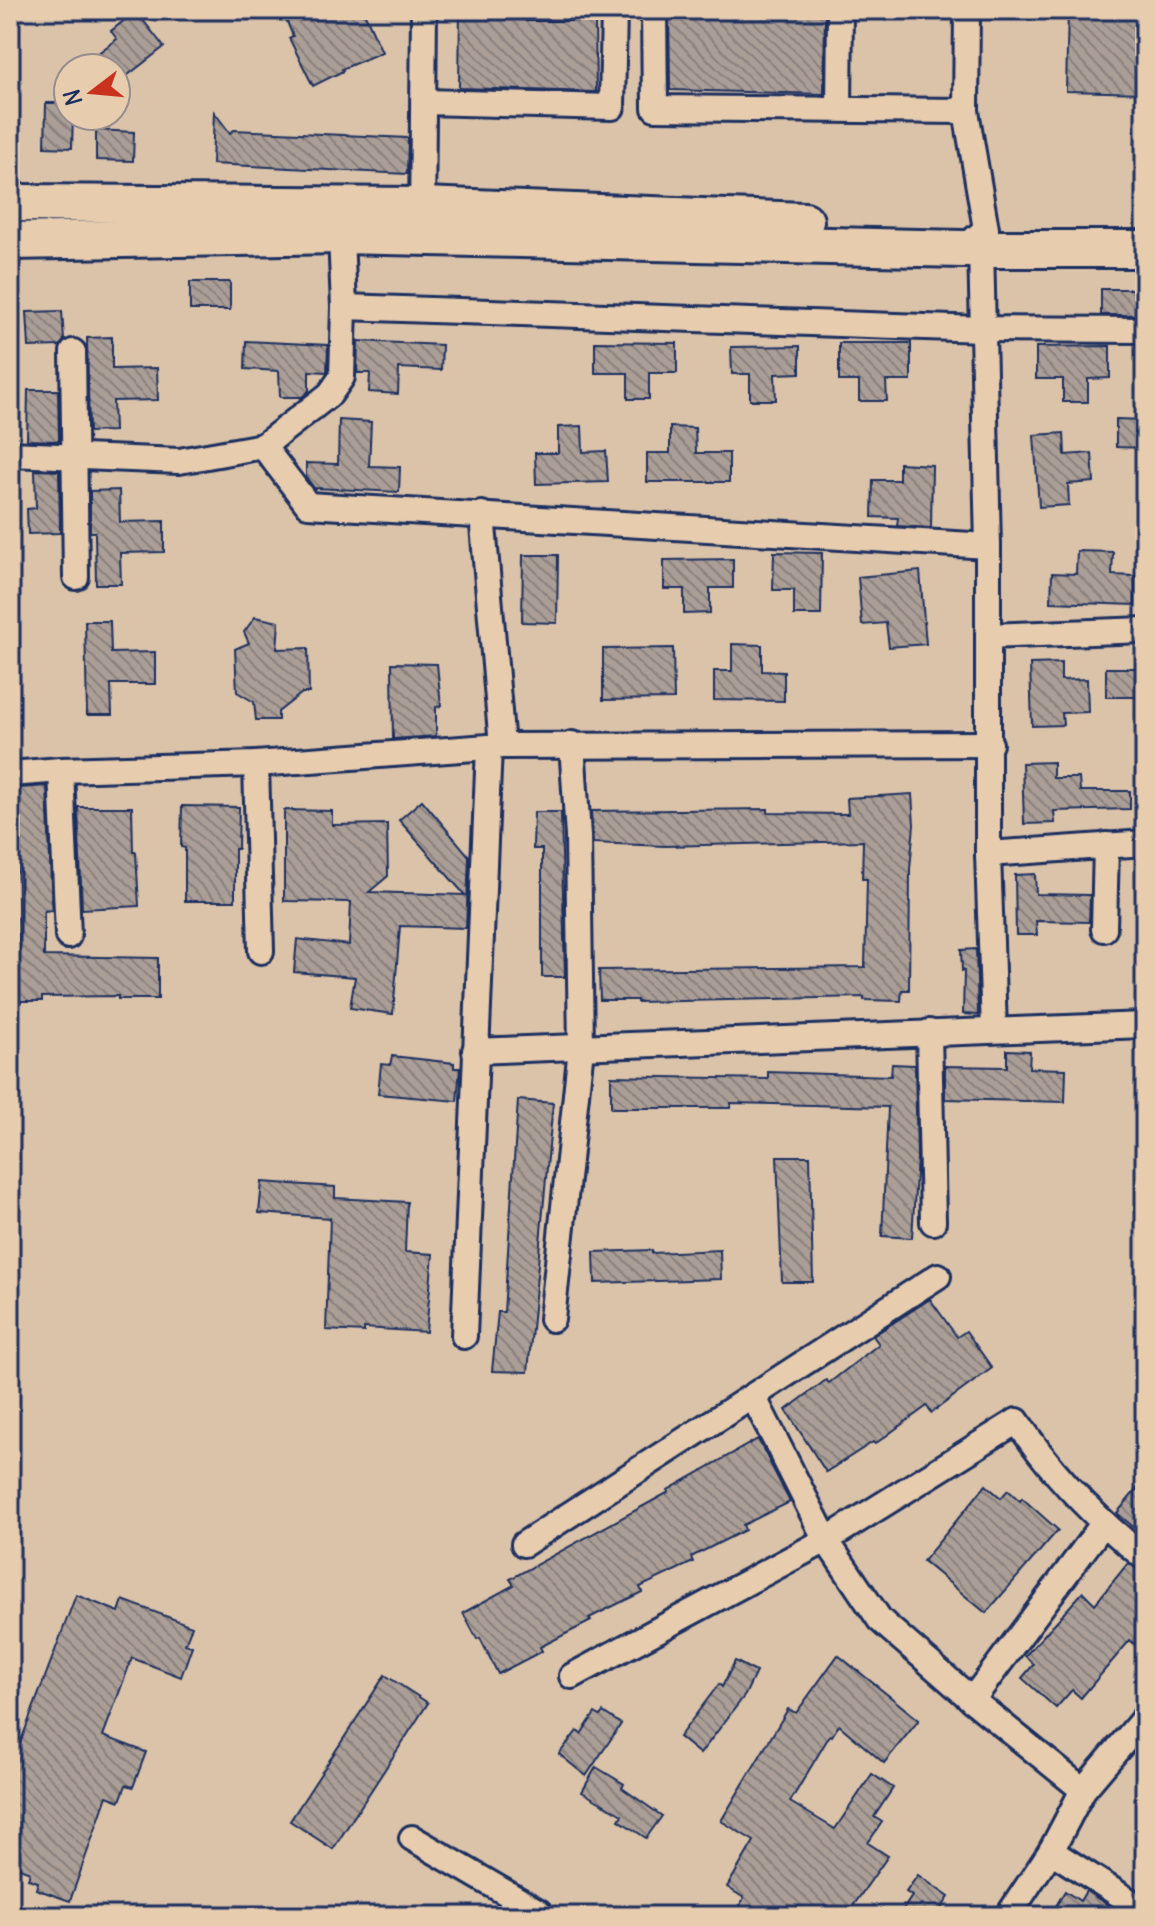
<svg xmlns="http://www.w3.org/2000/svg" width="1155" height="1926" font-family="Delius,sans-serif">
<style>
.building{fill:url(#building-back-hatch);stroke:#1b2f5e;stroke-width:2}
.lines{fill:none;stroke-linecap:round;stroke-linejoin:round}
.street-casing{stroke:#1b2f5e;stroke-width:30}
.secondary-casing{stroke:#1b2f5e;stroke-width:42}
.street{stroke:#e7ccae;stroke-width:24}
.secondary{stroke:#e7ccae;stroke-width:36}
</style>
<defs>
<pattern id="building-back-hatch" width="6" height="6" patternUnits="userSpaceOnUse" patternTransform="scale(2)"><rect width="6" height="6" fill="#ab9e96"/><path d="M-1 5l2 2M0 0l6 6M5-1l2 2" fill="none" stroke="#8a817e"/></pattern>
</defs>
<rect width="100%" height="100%" fill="#dbc3a9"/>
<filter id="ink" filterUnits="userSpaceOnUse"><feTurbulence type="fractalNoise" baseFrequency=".0125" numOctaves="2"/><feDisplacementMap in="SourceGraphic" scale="16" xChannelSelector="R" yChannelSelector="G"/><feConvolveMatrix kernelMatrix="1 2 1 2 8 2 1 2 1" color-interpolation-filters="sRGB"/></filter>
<g filter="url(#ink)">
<!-- building -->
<g class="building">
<path d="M282,10H363L382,52L342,69L343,71L313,86L289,38L293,36Z"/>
<path d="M460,10H526V21H595L596,92L459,88Z"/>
<path d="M669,10H825L824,94L670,90Z"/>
<path d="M1068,10H1145V93L1066,91Z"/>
<path d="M136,11L164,47L119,82L116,68H108L97,54L117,39L111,31Z"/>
<path d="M46,103H68V116H73L72,148L45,147Z"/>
<path d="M214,112L230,133L234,130L408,138L407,174L212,164Z"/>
<path d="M96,130L134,132L133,161L96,160Z"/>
<rect x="190" y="282" width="40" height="28"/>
<rect x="1101" y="289" width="44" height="26"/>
<path d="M62,311L64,340L60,346L29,347L27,312Z"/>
<path d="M112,337V369L157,368L158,400L113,401L114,431L89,432L87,338Z"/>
<path d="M246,341L328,345L327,372L309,371V391L302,397H280L279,371L245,369Z"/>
<path d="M358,341L442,345L441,370L399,368L398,394L369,392L370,373H357Z"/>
<path d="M595,342L677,343V373H649V399H628V373H595Z"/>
<path d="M839,343H911V381H886L887,401H859V381H839Z"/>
<path d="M800,346V373L775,374L776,400H750V374H732L731,347Z"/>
<path d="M1110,346V378L1088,379V402H1063V379H1036V347Z"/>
<path d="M28,390H58L59,441L27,440Z"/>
<path d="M1116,419L1145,420V448L1116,447Z"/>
<path d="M339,420L371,422L369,466L400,467L399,492L314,488L306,477V463L338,464Z"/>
<path d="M582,426L583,452L606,451L608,482L536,484L535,453H558V427Z"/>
<path d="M670,427L695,428L696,453H729V482H647V453H670Z"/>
<path d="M1064,433L1065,455L1092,453L1094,482L1068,484L1069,505L1039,507L1034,435Z"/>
<path d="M899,463L932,465L931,528L897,526L898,518L872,517L873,480H899Z"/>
<path d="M35,470L59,471L60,533L28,534L27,509L36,508Z"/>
<path d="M119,490L120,522L164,521V552L120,553L121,584H96L95,532H90V491Z"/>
<path d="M1077,551L1113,552L1112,575L1135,576V605L1051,602L1052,573L1076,574Z"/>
<path d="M774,552L822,553L821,615H794V590H773Z"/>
<path d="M523,555H558L557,623L522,622Z"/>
<path d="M733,559V588H710V613L684,614V589H664V560Z"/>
<path d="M920,571L926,644L889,647L886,623L862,625L858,577Z"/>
<path d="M255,617L279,622L277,649L308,648L309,693H302L278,712V720H256L254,702L237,692L235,649L249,643L244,632Z"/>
<path d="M85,621H110L111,653L155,652V684H111L112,715H87Z"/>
<path d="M732,644L762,645V671L784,672V701L714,700V671H732Z"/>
<path d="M673,648L674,699L603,700V649Z"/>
<path d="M392,663L437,664L441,706L436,707V736L393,739Z"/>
<path d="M1061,663V680L1087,679L1088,712L1062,713L1063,725L1032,726L1030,664Z"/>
<rect x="1106" y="668" width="39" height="29"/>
<path d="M1053,762V778H1079L1080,791H1130V809L1054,811L1055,823L1024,824L1022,763Z"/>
<path d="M47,786L52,910L44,911V956L158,958V999H118V996L42,997V1001H10V966H19L17,840H19V788Z"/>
<path d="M912,794L914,825L910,869L909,990H902L901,1001L864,1000V997L637,1002V1000H600L599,970L865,967L867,879H862L863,841L665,846L593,843L591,811L768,809V813L848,814L847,798Z"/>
<path d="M422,800L469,856L466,928L400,926L393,1014L350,1008L355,977L294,972L297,939L349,945L351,902L284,901V810L332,811V825L387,824L388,876L369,892L465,895L399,820Z"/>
<path d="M182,806L239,807L238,849H235V901H185V848L181,847Z"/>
<path d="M78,807H132L133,852H136L139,906L82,909Z"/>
<path d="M534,812H561L565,977H542V849H533Z"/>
<path d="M1035,874L1036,894L1090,895L1089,922L1036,921L1037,935H1016L1015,875Z"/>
<path d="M976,949L978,1015L963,1014L964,971H962L961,950Z"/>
<path d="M1007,1050L1030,1051L1029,1068L1066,1069L1065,1102L945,1099V1066L1007,1067Z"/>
<path d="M392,1056L454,1063V1068H460L457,1101L378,1094L381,1064L390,1065Z"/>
<path d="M892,1064L915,1065L917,1158L912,1238L882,1236L888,1107L731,1103V1108H611V1076L768,1079V1072L891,1076Z"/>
<path d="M518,1100L553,1103L528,1372L492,1371L498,1312H504Z"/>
<path d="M777,1156H810L813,1282H782Z"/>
<path d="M262,1182L335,1187V1198L407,1202L405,1252L433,1254L426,1332L364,1328V1332L326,1330L330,1218L259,1213Z"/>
<path d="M652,1250V1253L720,1250L721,1279L595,1283L594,1252Z"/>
<path d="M930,1299L957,1337L966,1331L992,1368L931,1413L927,1406L875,1444L873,1442L826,1472L786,1410L826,1380L829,1383L879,1344L873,1336Z"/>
<path d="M758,1439L790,1502L743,1525L745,1530L691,1557L693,1562L640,1587L642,1592L589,1618L591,1621L540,1647L542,1651L498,1674L480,1638L477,1639L463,1613L514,1585L510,1579L669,1492L668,1490Z"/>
<path d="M1145,1479V1537L1117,1513Z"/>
<path d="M986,1485L1001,1498L1008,1490L1020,1501L1022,1498L1058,1530L986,1613L923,1561Z"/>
<path d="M1128,1563L1145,1573V1654L1130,1640L1081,1698L1072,1690L1056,1708L1022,1678L1034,1664L1025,1656L1083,1592L1095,1604Z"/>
<path d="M76,1595L119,1612L123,1600L192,1626L185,1644L192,1646L181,1677L132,1658L103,1736L146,1752L133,1787L126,1785L120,1801L107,1796L70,1901L36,1889L38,1882L28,1879L30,1872L10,1864V1770Z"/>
<path d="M838,1655L919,1720L884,1763L839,1725L832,1736L830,1735L790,1802L835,1829L872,1774L893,1788L874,1817L882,1822L868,1843L888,1856L846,1916H733L744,1898L727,1887L754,1841L721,1821L788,1709L796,1713Z"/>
<path d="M735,1661L756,1672L745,1695L700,1754L679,1737L719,1684L722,1687Z"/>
<path d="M385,1675L428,1703L333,1849L290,1821Z"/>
<path d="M603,1712L621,1724L586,1776L559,1754L577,1731L581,1734L595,1713L600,1716Z"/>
<path d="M596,1767L624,1784L622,1788L662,1816L646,1838L619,1820L622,1815L582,1792Z"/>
<path d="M918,1875L949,1897L936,1916H899L912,1896L906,1892Z"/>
<path d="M1065,1891L1080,1901L1086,1891L1125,1916H1050Z"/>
</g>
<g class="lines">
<defs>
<g id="street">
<path d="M654,10L655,108L966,111"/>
<path d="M424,102L612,107L614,10"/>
<path d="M839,109L840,10"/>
<path d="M422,220L424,10"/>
<path d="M981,247L988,546V854L994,1030"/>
<path d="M963,249L986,229L966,111L967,10"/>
<path d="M344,307L982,329L1145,330"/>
<path d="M73,352L76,577"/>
<path d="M263,446L330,394L342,377L344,307L341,235"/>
<path d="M10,454L179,461L263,446L308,505L988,546"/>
<path d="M482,514L502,746"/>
<path d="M988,636L1145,630"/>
<path d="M256,764L261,951"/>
<path d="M61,770L68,936"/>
<path d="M10,774L61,770L256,764L502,746L990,744"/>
<path d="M988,854L1145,843"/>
<path d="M1104,929L1106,845"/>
<path d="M929,1032L933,1222"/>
<path d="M475,1051L1145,1025"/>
<path d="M552,1319L581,1048L578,836L572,744"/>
<path d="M464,1336L489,747"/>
<path d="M753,1396L826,1540L880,1620L972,1700L1083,1790"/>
<path d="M524,1544L938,1276"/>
<path d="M572,1676L826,1540L1017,1421C1052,1474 1096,1519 1145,1558"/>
<path d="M972,1700L1103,1524"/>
<path d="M412,1838L539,1912L536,1916"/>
<path d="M1051,1851L1145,1911"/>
<path d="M1008,1916L1051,1851L1083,1790L1145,1717"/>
</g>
<g id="secondary">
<path d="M15,203L423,206L805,221"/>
<path d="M10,241L341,235L963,249H1145"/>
</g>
</defs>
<!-- street casing -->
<use href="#street" class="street-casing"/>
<!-- secondary casing -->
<use href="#secondary" class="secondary-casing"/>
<!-- street -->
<use href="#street" class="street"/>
<!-- secondary -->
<use href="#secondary" class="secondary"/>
</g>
</g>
<!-- margin -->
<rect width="1155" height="1926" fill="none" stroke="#e7ccae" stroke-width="40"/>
<rect x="20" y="20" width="1115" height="1886" fill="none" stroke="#1b2f5e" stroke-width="3" filter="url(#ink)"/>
<!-- north arrow -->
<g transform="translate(92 92) rotate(254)"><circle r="38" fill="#e7ccae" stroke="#958d8e" stroke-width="2"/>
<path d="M0-6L14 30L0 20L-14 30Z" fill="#c8321e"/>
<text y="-12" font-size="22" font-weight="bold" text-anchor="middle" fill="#1b2f5e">N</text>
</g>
</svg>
